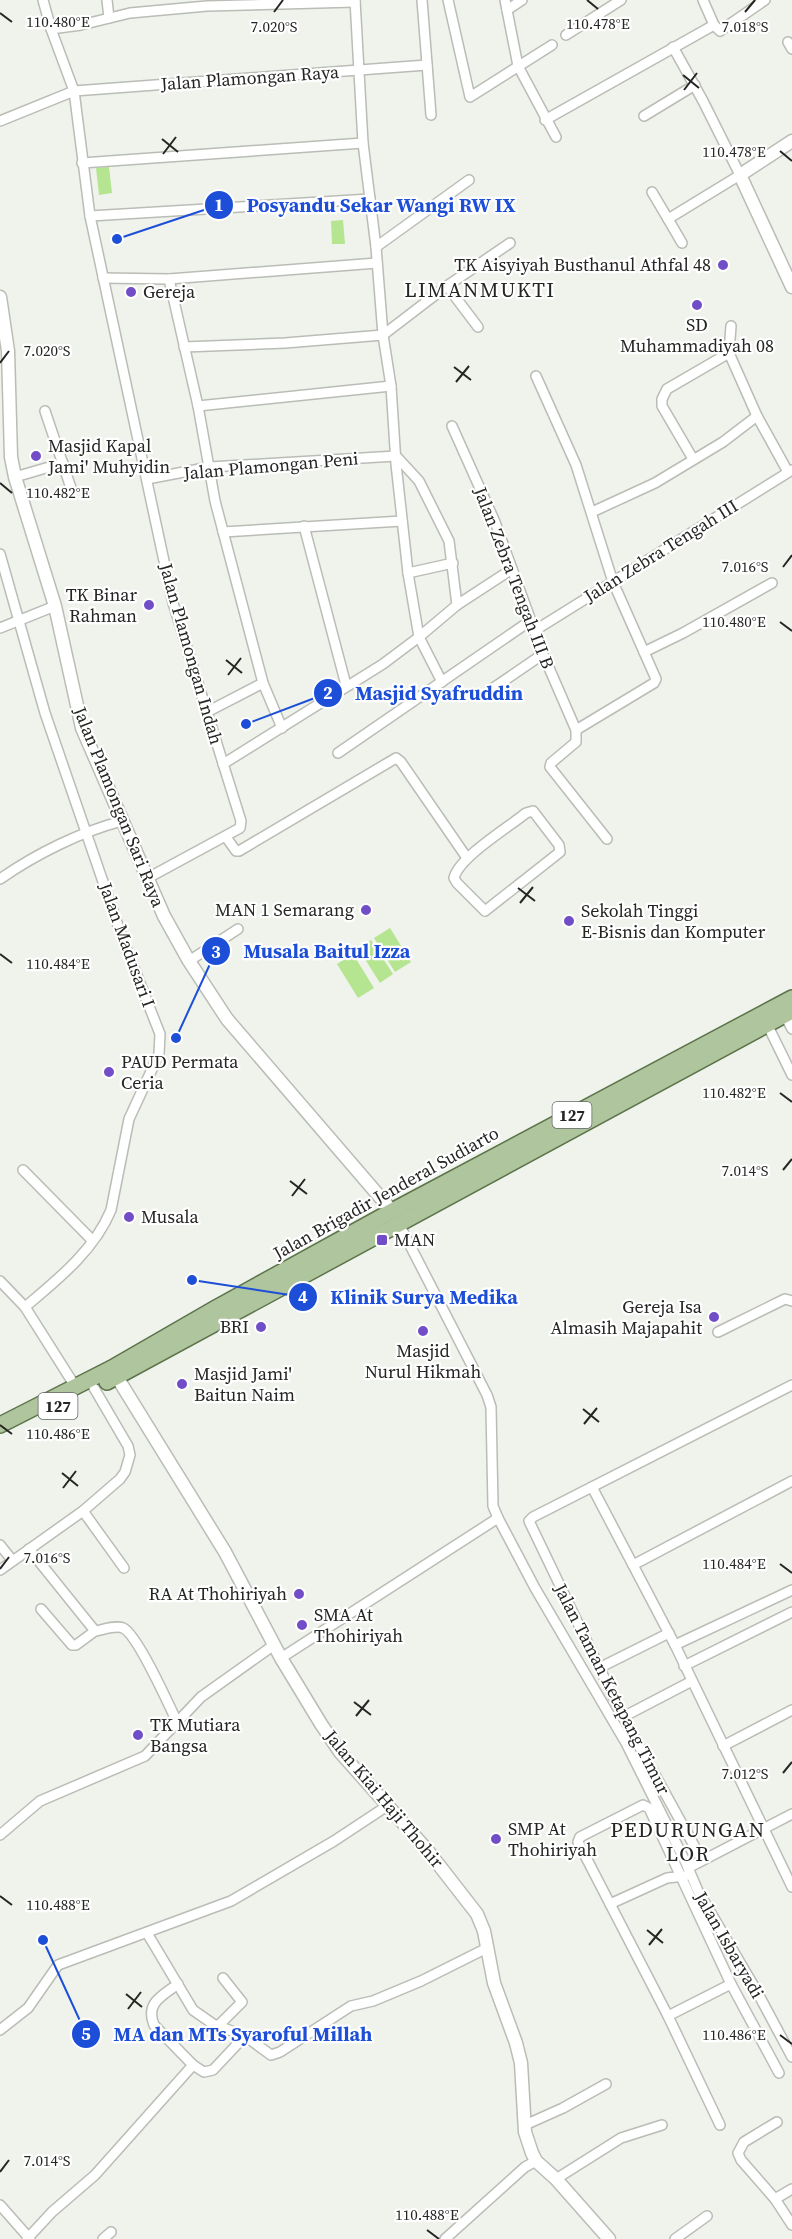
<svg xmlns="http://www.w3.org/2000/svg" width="792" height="2239" font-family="'Source Serif 4',serif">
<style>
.green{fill:#b5e590}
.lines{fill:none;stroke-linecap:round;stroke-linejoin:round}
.minor-casing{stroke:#b9bdb6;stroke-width:12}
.tertiary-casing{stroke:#b9bdb6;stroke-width:15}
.primary-casing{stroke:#5c744a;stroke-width:18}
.minor{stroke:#fff;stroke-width:9}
.tertiary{stroke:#fff;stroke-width:12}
.primary{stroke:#afc59e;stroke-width:15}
.ticks{fill:none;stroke:#252624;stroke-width:2}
.poi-dot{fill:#714ec7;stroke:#fff;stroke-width:2}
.labels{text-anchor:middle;stroke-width:4.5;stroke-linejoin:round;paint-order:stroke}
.shield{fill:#fff;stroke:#666766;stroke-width:1.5}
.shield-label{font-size:16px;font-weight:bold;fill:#252624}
.street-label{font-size:18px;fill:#252624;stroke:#fff}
.poi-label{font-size:18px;fill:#252624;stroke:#fff;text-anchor:start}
.quarter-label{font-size:21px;letter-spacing:1.5px;fill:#252624;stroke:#fff}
.ticks-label{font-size:15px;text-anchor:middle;fill:#252624;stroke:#fff;stroke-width:4.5;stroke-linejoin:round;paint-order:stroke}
.leader{fill:none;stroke:#1d4ed8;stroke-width:2}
.callout-dot{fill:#1d4ed8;stroke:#fff;stroke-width:2}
.mark-label{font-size:18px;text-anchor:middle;font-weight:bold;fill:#fff}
.callout-label{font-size:20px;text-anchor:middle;font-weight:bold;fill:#1d4ed8;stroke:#fff;stroke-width:4.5;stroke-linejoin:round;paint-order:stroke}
</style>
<rect width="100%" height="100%" fill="#eff3ec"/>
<!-- green -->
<g class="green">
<path d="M109,167L112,193L99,195L96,168Z"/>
<path d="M343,220L345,244H332L331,221Z"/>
<path d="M390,928L411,962L395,972L374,938Z"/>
<path d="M371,940L393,974L380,983L358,948Z"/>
<path d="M353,954L374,988L358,998L337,964Z"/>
</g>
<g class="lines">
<defs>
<g id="minor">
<path d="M43,0L51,29L74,91L90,216L173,603L241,821L240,828L146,879"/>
<path d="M107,0L109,18"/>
<path d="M355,0L363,143L376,247L383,335L391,386L396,464L408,573L419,637L442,682"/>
<path d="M422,0L431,115"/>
<path d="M448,0L470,97L552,45"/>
<path d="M505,0L518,66L556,137"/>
<path d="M703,0L714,25L720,31L765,0"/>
<path d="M507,10L522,0"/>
<path d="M51,29L81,25L130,13L207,6L355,2"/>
<path d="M566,35L621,0"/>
<path d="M788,42L792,49"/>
<path d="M644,116L695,85"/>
<path d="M545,120L714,25"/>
<path d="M0,121L74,91L427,65"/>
<path d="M82,163L363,143"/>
<path d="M652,192L668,219L740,175L703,101L673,47"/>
<path d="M90,216L370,199"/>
<path d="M668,219L682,243"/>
<path d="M376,247L469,180"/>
<path d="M103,278L169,279L377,263"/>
<path d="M169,279L198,406L215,501L263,683L282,728"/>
<path d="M447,286L478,327"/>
<path d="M731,326L729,353L757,416L788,472"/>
<path d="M383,335L447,286L510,243"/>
<path d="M184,347L285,343L383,335"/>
<path d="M536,376L576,465L613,582L656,679L654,683L576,730"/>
<path d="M198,406L391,386"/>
<path d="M45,411L71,488"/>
<path d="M452,426L495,522L543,654L576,730V742L551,763L550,767L607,839"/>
<path d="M693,459L662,406V399L667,389L729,353"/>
<path d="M15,477L63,463"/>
<path d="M147,479L210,467L396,456L419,481L449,541L457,605"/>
<path d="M592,512L655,483L723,442L757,416"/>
<path d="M304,526L346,685"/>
<path d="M223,532L402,521"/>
<path d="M0,554L45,713L123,940L160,1034L159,1054L129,1119L111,1210C94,1251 57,1280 25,1307"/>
<path d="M408,573L453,563"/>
<path d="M0,628L55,606"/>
<path d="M534,631L792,470"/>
<path d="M644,652L683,633L772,583"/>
<path d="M489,691L543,654"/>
<path d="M207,712L263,683"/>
<path d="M338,753L530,621"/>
<path d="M223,764L383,664L419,637L457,605L512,569"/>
<path d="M533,811L559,845L560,852L485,911L457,883L454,878C459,857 509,827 526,813Z"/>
<path d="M226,837L236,851H239L396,758L401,762L467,858"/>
<path d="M0,879C36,854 80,832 122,821"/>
<path d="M189,961L238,929"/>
<path d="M783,1012L792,1029"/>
<path d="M765,1020L792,1075"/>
<path d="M23,1170L92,1240"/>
<path d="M398,1222L487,1395L491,1407L493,1506L498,1518L535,1588L626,1743L686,1863L698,1891L755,1988L792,2057"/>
<path d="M0,1281L25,1307L75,1386"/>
<path d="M718,1332L785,1299L792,1301"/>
<path d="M592,1487L675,1645L792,1887"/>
<path d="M83,1511L124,1568"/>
<path d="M0,1545L12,1560"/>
<path d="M29,1549L95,1631L76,1645H72L41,1609"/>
<path d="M633,1565L792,1481"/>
<path d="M0,1570L83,1511L120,1479L125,1472L130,1455L128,1446L94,1388"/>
<path d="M95,1631C102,1630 116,1625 123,1628C137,1634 169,1705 177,1722"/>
<path d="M675,1645L792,1590"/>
<path d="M281,1658L498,1518"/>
<path d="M684,1666L792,1612"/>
<path d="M599,1668L669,1633"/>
<path d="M623,1717L692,1681"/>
<path d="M723,1746L792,1710"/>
<path d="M0,1835L40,1801L145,1756L201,1697L274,1645"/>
<path d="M702,1860L623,1717L529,1521L533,1517L792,1385"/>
<path d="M688,1868L792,1814"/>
<path d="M610,1904L667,1878L685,1876"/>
<path d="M147,1933L193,2010L213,2024L245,2036L271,2055L280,2052L351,2006L373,2001L421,1981L487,1948"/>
<path d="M178,1984C162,1996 145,2003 154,2025L193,2065"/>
<path d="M668,2016L731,1984"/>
<path d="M218,2026L242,2002L223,1978"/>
<path d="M0,2030L28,2008L58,1965L231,1901L334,1841L387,1806"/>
<path d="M777,2122L744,2142L738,2153L741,2160L775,2199L792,2225"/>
<path d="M525,2125L563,2108L606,2084"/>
<path d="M720,2125L668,2016L578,1842L580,1837L643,1805L649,1808L731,1984L779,2073"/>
<path d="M556,2179L621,2138L662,2125"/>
<path d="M775,2199L792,2189"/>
<path d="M0,2205L30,2239"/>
<path d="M27,2239L52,2212L95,2175L193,2065L204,2072L213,2070L245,2036"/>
<path d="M103,2239L111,2232"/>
<path d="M445,2239L525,2167L536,2161"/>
<path d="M675,2239L707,2216"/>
</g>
<g id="tertiary">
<path d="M792,141L740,175L792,287"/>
<path d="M0,297L8,351L11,457L15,477L55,606L82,728L164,916L189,961L227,1019L392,1211"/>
<path d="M112,1369L225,1552L281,1658L321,1724L340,1752L428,1851L477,1914L484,1931L494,1983L516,2043L521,2063L525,2132L532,2153L536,2161L556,2179L609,2239"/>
</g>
<g id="primary">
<path d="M107,1382L792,1011"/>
<path d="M0,1425L112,1368L216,1308L392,1211L792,998"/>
</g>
</defs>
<!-- minor casing -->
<use href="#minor" class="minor-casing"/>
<!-- tertiary casing -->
<use href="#tertiary" class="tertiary-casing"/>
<!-- primary casing -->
<use href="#primary" class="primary-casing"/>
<!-- minor -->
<use href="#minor" class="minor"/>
<!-- tertiary -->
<use href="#tertiary" class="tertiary"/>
<!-- primary -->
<use href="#primary" class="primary"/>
</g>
<!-- ticks -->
<path class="ticks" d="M587,0L598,9M274,12L283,0M745,12L755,0M0,13L12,22M683,75L699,88M684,90L697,73M162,139L178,152M780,151L792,161M163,154L176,137M0,363L9,351M454,367L471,380M456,382L469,366M0,483L12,493M783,567L792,555M780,622L792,631M226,660L242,673M228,675L241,658M518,888L535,901M520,903L533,887M0,954L12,963M780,1093L792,1102M783,1170L792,1159M290,1181L307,1194M292,1196L305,1179M583,1409L599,1422M584,1424L597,1408M0,1425L12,1434M62,1473L78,1486M63,1488L76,1471M780,1564L792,1573M0,1569L9,1557M354,1702L371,1715M356,1716L369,1700M783,1773L792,1762M0,1896L12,1905M647,1930L663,1943M649,1945L662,1929M126,1994L142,2007M128,2009L141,1992M780,2035L792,2044M0,2172L9,2160M427,2230L439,2239"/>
<!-- markers -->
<g class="poi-dot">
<circle cx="723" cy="265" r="6"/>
<circle cx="131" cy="292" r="6"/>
<circle cx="697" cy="305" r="6"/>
<circle cx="36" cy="456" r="6"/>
<circle cx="149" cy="605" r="6"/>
<circle cx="366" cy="910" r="6"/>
<circle cx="569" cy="921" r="6"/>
<circle cx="109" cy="1072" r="6"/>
<circle cx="129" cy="1217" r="6"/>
<rect x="376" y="1234" width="12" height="12" rx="3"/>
<circle cx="714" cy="1317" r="6"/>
<circle cx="261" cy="1327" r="6"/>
<circle cx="423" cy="1331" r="6"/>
<circle cx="182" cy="1384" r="6"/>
<circle cx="299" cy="1594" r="6"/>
<circle cx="302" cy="1625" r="6"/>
<circle cx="138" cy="1735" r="6"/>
<circle cx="496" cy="1839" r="6"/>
</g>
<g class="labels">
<!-- shield labels -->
<g class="shield">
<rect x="552.5" y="1102" width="39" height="26" rx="4.5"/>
<rect x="38.5" y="1393" width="39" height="26" rx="4.5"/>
</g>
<g class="shield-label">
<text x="572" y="1121">127</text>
<text x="58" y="1412">127</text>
</g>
<!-- street labels -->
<g class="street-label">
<text transform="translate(250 78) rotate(-4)" y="6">Jalan Plamongan Raya</text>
<text transform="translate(271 466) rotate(-5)" y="6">Jalan Plamongan Peni</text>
<text transform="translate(661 551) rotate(-32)" y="6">Jalan Zebra Tengah III</text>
<text transform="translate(514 578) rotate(69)" y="6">Jalan Zebra Tengah III B</text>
<text transform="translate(191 654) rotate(74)" y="6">Jalan Plamongan Indah</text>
<text transform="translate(119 807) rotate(68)" y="6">Jalan Plamongan Sari Raya</text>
<text transform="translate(127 945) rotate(70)" y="6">Jalan Madusari I</text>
<text transform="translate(386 1193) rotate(-29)" y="6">Jalan Brigadir Jenderal Sudiarto</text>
<text transform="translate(612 1689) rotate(63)" y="6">Jalan Taman Ketapang Timur</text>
<text transform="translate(384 1799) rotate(50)" y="6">Jalan Kiai Haji Thohir</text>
<text transform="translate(729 1945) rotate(60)" y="6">Jalan Isbaryadi</text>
</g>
<!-- poi labels -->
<g class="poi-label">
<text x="711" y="271" text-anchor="end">TK Aisyiyah Busthanul Athfal 48</text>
<text x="143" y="298">Gereja</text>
<text x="697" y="331" text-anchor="middle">SD<tspan x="697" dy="21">Muhammadiyah 08</tspan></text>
<text x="48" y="452">Masjid Kapal<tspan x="48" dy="21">Jami' Muhyidin</tspan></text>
<text x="137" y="601" text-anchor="end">TK Binar<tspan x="137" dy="21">Rahman</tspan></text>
<text x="354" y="916" text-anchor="end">MAN 1 Semarang</text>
<text x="581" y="917">Sekolah Tinggi<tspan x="581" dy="21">E-Bisnis dan Komputer</tspan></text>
<text x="121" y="1068">PAUD Permata<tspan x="121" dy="21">Ceria</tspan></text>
<text x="141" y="1223">Musala</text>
<text x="394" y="1246">MAN</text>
<text x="702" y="1313" text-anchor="end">Gereja Isa<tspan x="702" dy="21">Almasih Majapahit</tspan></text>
<text x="249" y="1333" text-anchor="end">BRI</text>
<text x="423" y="1357" text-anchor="middle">Masjid<tspan x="423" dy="21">Nurul Hikmah</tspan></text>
<text x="194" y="1380">Masjid Jami'<tspan x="194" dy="21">Baitun Naim</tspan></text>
<text x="287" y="1600" text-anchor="end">RA At Thohiriyah</text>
<text x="314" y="1621">SMA At<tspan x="314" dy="21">Thohiriyah</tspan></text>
<text x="150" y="1731">TK Mutiara<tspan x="150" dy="21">Bangsa</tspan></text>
<text x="508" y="1835">SMP At<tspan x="508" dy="21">Thohiriyah</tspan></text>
</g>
<!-- quarter labels -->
<g class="quarter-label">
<text x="480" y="297">LIMANMUKTI</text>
<text x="688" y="1837">PEDURUNGAN<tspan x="688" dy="24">LOR</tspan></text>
</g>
</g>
<g class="ticks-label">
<text x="58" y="27">110.480°E</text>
<text x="598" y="29">110.478°E</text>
<text x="274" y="32">7.020°S</text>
<text x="745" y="32">7.018°S</text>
<text x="734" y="157">110.478°E</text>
<text x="47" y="356">7.020°S</text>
<text x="58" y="498">110.482°E</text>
<text x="745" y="572">7.016°S</text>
<text x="734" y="627">110.480°E</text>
<text x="58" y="969">110.484°E</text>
<text x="734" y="1098">110.482°E</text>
<text x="745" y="1176">7.014°S</text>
<text x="58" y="1439">110.486°E</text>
<text x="47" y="1563">7.016°S</text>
<text x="734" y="1569">110.484°E</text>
<text x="745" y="1779">7.012°S</text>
<text x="58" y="1910">110.488°E</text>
<text x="734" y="2040">110.486°E</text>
<text x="47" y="2166">7.014°S</text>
<text x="427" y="2220">110.488°E</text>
</g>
<!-- callouts -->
<path class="leader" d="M117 239L219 205M246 724L328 693M176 1038L216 951M192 1280L303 1297M43 1940L86 2034"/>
<g class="callout-dot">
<circle cx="117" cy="239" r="6"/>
<circle cx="246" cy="724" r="6"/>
<circle cx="176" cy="1038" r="6"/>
<circle cx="192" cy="1280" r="6"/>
<circle cx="43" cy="1940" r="6"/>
<circle cx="219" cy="205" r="15"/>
<circle cx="328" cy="693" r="15"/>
<circle cx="216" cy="951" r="15"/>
<circle cx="303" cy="1297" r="15"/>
<circle cx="86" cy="2034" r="15"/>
</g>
<g class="mark-label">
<text x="219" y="211">1</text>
<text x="328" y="699">2</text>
<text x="216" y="958">3</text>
<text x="303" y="1303">4</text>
<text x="86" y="2040">5</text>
</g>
<g class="callout-label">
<text x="381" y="212">Posyandu Sekar Wangi RW IX</text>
<text x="439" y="700">Masjid Syafruddin</text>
<text x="327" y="958">Musala Baitul Izza</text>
<text x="424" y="1304">Klinik Surya Medika</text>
<text x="243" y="2041">MA dan MTs Syaroful Millah</text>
</g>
</svg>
